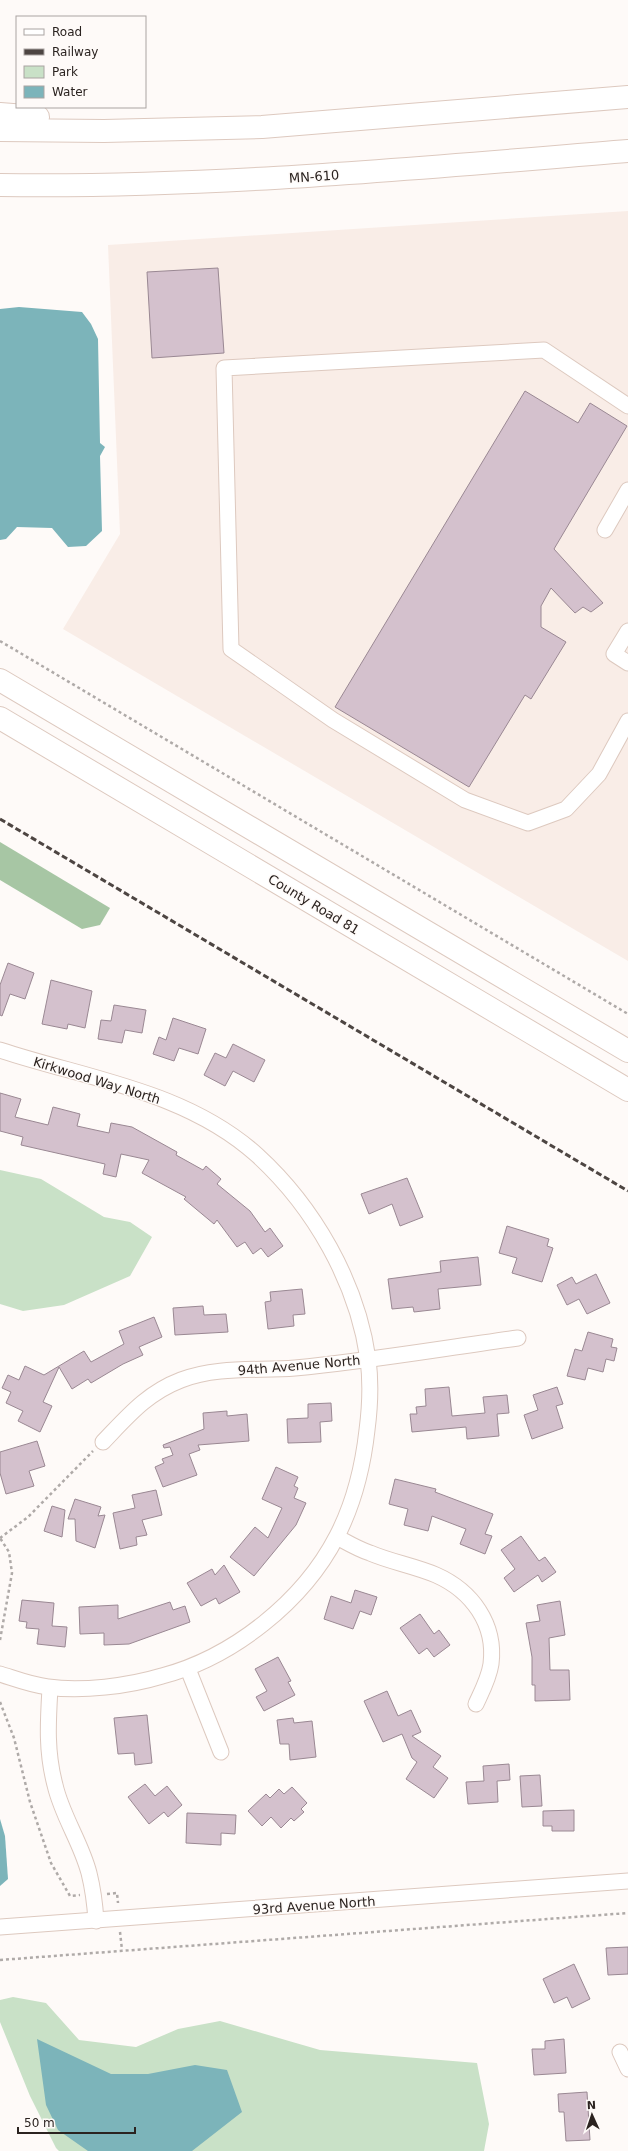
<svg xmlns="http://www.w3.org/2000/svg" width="628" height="2151" font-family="'DejaVu Sans',sans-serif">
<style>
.built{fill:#f9ede7}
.green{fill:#c9e1c7}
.forest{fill:#a7c6a4}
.water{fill:#7cb4ba}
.building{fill:#d4c1cd;stroke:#9a8893}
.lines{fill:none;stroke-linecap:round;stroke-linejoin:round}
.minor-casing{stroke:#ddc9bf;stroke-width:17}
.highway-casing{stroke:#ddc9bf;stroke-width:24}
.path{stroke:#afaaa8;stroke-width:2.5;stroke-dasharray:3 3;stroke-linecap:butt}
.minor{stroke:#fff;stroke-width:15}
.highway{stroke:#fff;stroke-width:22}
.rail{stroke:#4d4542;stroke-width:3;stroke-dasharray:6 3;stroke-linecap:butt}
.labels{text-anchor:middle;stroke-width:3;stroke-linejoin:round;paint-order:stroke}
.street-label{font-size:13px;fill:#2b2320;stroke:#fefaf8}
</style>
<rect width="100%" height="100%" fill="#fefaf8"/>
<!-- built -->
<path class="built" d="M628,211V961L63,629L120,534L108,245Z"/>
<!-- green -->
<g class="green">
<path d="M0,1170L41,1179L104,1217L130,1222L152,1237L130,1276L64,1305L23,1311L0,1304Z"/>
<path d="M13,1997L46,2003L79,2040L136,2047L178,2029L220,2021L320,2050L477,2063L489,2124L484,2151H59L56,2148L30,2096L0,2022V2000Z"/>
</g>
<!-- forest -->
<path class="forest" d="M0,842L110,908L100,925L82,929L0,880Z"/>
<!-- water -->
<g class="water">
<path d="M19,307L82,312L91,324L98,339L100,443L105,447L100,456L102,531L86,546L68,547L52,528L17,527L6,539L0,540V309Z"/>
<path d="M0,1819L5,1836L8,1879L0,1886Z"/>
<path d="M37,2039L111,2074H148L195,2065L227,2070L242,2112L192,2151H88L58,2130L46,2105Z"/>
</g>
<!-- building -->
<g class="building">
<path d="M218,268L224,353L152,358L147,272Z"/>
<path d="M525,391L578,423L590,403L627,426L554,549L603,603L591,612L583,607L575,613L551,588L541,606V627L566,642L531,699L525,695L469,787L335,707Z"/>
<path d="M8,963L34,973L25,999L10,994L2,1016L0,1015V985Z"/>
<path d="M51,980L92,991L85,1028L68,1024L67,1029L42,1024Z"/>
<path d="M114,1005L146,1010L142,1033L125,1030L122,1043L98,1039L101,1020L111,1021Z"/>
<path d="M173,1018L206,1029L198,1054L179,1048L174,1061L153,1054L159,1037L166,1040Z"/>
<path d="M233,1044L265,1060L254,1082L233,1071L225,1086L204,1075L215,1053L226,1058Z"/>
<path d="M0,1093L21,1099L15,1117L48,1125L53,1107L80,1114L77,1126L109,1133L111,1123L132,1127L177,1152L176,1155L203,1170L206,1166L221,1179L217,1184L250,1211L265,1232L270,1228L283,1246L268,1257L261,1248L253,1254L245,1242L237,1247L217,1220L214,1224L184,1199L186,1197L142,1173L149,1160L121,1154L116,1177L103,1174L105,1164L21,1145L23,1137L0,1131Z"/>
<path d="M407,1178L423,1217L400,1226L392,1204L369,1214L361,1194Z"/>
<path d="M507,1226L549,1239L547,1246L553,1248L542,1282L512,1273L517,1258L499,1253Z"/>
<path d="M478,1257L481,1285L438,1289L440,1309L414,1312L413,1307L392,1309L388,1279L441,1272L440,1261Z"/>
<path d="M596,1274L610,1303L587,1314L579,1299L567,1305L557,1285L572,1277L576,1284Z"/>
<path d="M302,1289L305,1314L293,1315L294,1326L268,1329L265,1302L271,1301L270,1292Z"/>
<path d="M203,1306L204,1315L226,1314L228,1332L175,1335L173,1308Z"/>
<path d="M154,1317L162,1337L139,1347L143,1355L123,1364L91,1383L88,1379L72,1389L59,1367L43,1402L52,1406L40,1432L18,1421L23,1411L6,1403L11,1392L2,1388L8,1375L19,1380L25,1366L44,1375L84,1351L91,1362L124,1344L119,1331Z"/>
<path d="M588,1332L613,1339L611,1347L617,1348L614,1361L606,1359L603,1372L588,1368L585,1380L567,1376L575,1349L582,1351Z"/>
<path d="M449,1387L452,1416L485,1413L483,1397L507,1395L509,1413L497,1414L499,1436L467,1439L466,1427L412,1432L410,1414H417L416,1407L426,1406L425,1389Z"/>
<path d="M557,1387L563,1404L556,1406L563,1428L532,1439L524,1415L538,1410L533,1395Z"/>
<path d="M331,1403L332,1421L320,1422L321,1442L288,1443L287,1419L308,1418V1404Z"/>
<path d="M227,1411V1416L247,1414L249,1441L198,1445L200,1450L189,1454L197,1475L163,1487L155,1467L164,1463L162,1459L173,1455L170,1447L164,1448L163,1445L204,1429L203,1413Z"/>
<path d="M37,1441L45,1466L29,1471L34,1486L6,1494L0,1473V1452Z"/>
<path d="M276,1467L298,1477L294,1486L298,1488L294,1498L306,1503L296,1525L254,1576L230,1557L255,1527L268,1538L282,1508L262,1499Z"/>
<path d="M395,1479L436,1489L435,1492L493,1514L485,1534L492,1536L485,1554L460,1544L466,1529L432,1516L428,1531L404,1525L408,1509L389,1504Z"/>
<path d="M156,1490L162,1515L142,1520L147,1535L136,1537L137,1545L120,1549L113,1513L135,1508L132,1495Z"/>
<path d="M75,1499L101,1507L98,1516L105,1515L95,1548L76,1541L75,1519H68Z"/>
<path d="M52,1506L65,1510L62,1537L44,1531Z"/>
<path d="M521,1536L539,1561L545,1557L556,1572L542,1582L538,1575L514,1592L504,1578L515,1569L501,1550Z"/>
<path d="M224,1565L240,1592L219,1604L216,1598L201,1606L187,1583L212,1569L215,1575Z"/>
<path d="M355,1590L377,1597L371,1615L360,1611L353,1629L324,1619L331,1596L351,1603Z"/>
<path d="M22,1600L54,1603L52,1626L67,1627L65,1647L37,1644L39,1629L26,1628L27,1622L19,1621Z"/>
<path d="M560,1601L565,1635L549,1638L550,1670H569L570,1700L535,1701V1685H532V1657L526,1623L540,1621L537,1605Z"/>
<path d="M170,1602L173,1610L185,1606L190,1622L129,1644L104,1645V1633L80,1634L79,1607L118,1605V1619Z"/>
<path d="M420,1614L434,1634L439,1630L450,1645L434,1657L427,1648L419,1654L400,1628Z"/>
<path d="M278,1657L291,1681L288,1682L295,1695L264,1711L256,1697L267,1691L255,1669Z"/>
<path d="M387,1691L398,1716L411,1710L421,1732L412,1736L441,1756L433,1767L448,1778L434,1798L406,1779L417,1762L412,1758L402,1734L383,1742L364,1701Z"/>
<path d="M147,1715L152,1763L135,1765L134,1753L118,1754L114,1718Z"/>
<path d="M293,1718L294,1723L312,1721L316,1757L290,1760L289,1744H280L277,1720Z"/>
<path d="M509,1764L510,1780L497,1781L498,1802L468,1804L466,1782L484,1781L483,1766Z"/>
<path d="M540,1775L542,1806L522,1807L520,1776Z"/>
<path d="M145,1784L155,1796L167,1786L182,1805L168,1817L164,1812L149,1824L128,1797Z"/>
<path d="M292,1787L307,1803L301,1809L304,1812L294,1821L291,1818L281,1828L271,1817L262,1826L248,1811L266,1794L270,1798L279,1789L284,1794Z"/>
<path d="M574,1810V1831H552V1826H543V1811Z"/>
<path d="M187,1813L236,1815L235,1834L221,1833V1845L186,1843Z"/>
<path d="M628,1947V1974L608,1975L606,1948Z"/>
<path d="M574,1964L590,1999L572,2008L567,1997L554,2003L543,1979Z"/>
<path d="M564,2039L566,2073L534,2075L532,2049H545V2041Z"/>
<path d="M587,2092L590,2140L566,2141L564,2112H559L558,2094Z"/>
</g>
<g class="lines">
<defs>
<g id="minor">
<path d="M628,406L544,350L224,368L231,649L333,720L465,800L528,823L566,809L599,774L628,721"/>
<path d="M605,530L628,490"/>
<path d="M628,631L614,654L628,663"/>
<path d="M0,1050C88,1079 186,1091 257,1155C314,1207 357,1282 368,1359C371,1382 370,1407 367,1430C363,1466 354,1503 337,1536C303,1602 233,1657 162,1676C129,1686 81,1692 48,1687C31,1685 16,1679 0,1674"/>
<path d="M103,1442C128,1416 147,1393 181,1380C217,1366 258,1371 295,1368C369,1361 444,1348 518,1338"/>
<path d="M337,1537C348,1543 358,1549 370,1553C391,1562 415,1566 436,1575C472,1591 496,1624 491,1664C489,1678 482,1691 476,1704"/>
<path d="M188,1669L221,1752"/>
<path d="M50,1688C48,1722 46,1751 55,1785C62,1816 81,1842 89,1873C93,1889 95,1905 96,1921"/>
<path d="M0,1927L628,1881"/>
<path d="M620,2052L628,2069"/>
</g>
<g id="highway">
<path d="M0,114L38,117"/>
<path d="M0,130L104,131L262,127L628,97"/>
<path d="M0,185C210,188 419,168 628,151"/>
<path d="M0,680L628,1051"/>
<path d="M0,718L628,1090"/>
</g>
</defs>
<!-- minor casing -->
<use href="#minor" class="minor-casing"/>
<!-- highway casing -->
<use href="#highway" class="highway-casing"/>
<!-- path -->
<g class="path">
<path d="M0,641L628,1014"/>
<path d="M0,1538L28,1517L93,1451"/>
<path d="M0,1640L12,1573L9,1552L0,1538"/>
<path d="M0,1702L14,1738L30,1802L51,1863L70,1896L80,1895"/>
<path d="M107,1894L117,1893L118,1903"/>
<path d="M120,1932L122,1950"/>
<path d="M0,1960L628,1913"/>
</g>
<!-- minor -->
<use href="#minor" class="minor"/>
<!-- highway -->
<use href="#highway" class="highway"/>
<!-- rail -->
<path class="rail" d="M0,819L628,1191"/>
</g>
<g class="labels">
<!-- street labels -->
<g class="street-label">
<text transform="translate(314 176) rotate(-4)" y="5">MN-610</text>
<text transform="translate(314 904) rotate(31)" y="5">County Road 81</text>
<text transform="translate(97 1080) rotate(17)" y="5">Kirkwood Way North</text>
<text transform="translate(299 1365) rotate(-5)" y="5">94th Avenue North</text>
<text transform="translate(314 1905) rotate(-4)" y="5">93rd Avenue North</text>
</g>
</g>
<!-- legend -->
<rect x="16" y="16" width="130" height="92" fill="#fefaf8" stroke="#aaa4a2"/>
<rect x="24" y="29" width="20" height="6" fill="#ffffff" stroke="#aaa4a2"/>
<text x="52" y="36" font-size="12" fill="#2b2320">Road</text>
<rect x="24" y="49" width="20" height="6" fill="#4d4542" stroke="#aaa4a2"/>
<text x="52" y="56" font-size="12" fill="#2b2320">Railway</text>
<rect x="24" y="66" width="20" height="12" fill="#c9e1c7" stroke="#aaa4a2"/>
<text x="52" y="76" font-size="12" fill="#2b2320">Park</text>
<rect x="24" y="86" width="20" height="12" fill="#7cb4ba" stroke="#aaa4a2"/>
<text x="52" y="96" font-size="12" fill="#2b2320">Water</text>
<!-- north arrow -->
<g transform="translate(592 2115) rotate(357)" stroke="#fefaf8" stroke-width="3" paint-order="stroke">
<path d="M0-3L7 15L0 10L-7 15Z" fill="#2b2320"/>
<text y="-6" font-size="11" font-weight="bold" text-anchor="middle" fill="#2b2320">N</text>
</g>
<!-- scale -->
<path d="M18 2127v6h117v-6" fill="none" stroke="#2b2320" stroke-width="2"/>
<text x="24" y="2127" font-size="12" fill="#2b2320" stroke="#fefaf8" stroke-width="3" paint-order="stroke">50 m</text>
</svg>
